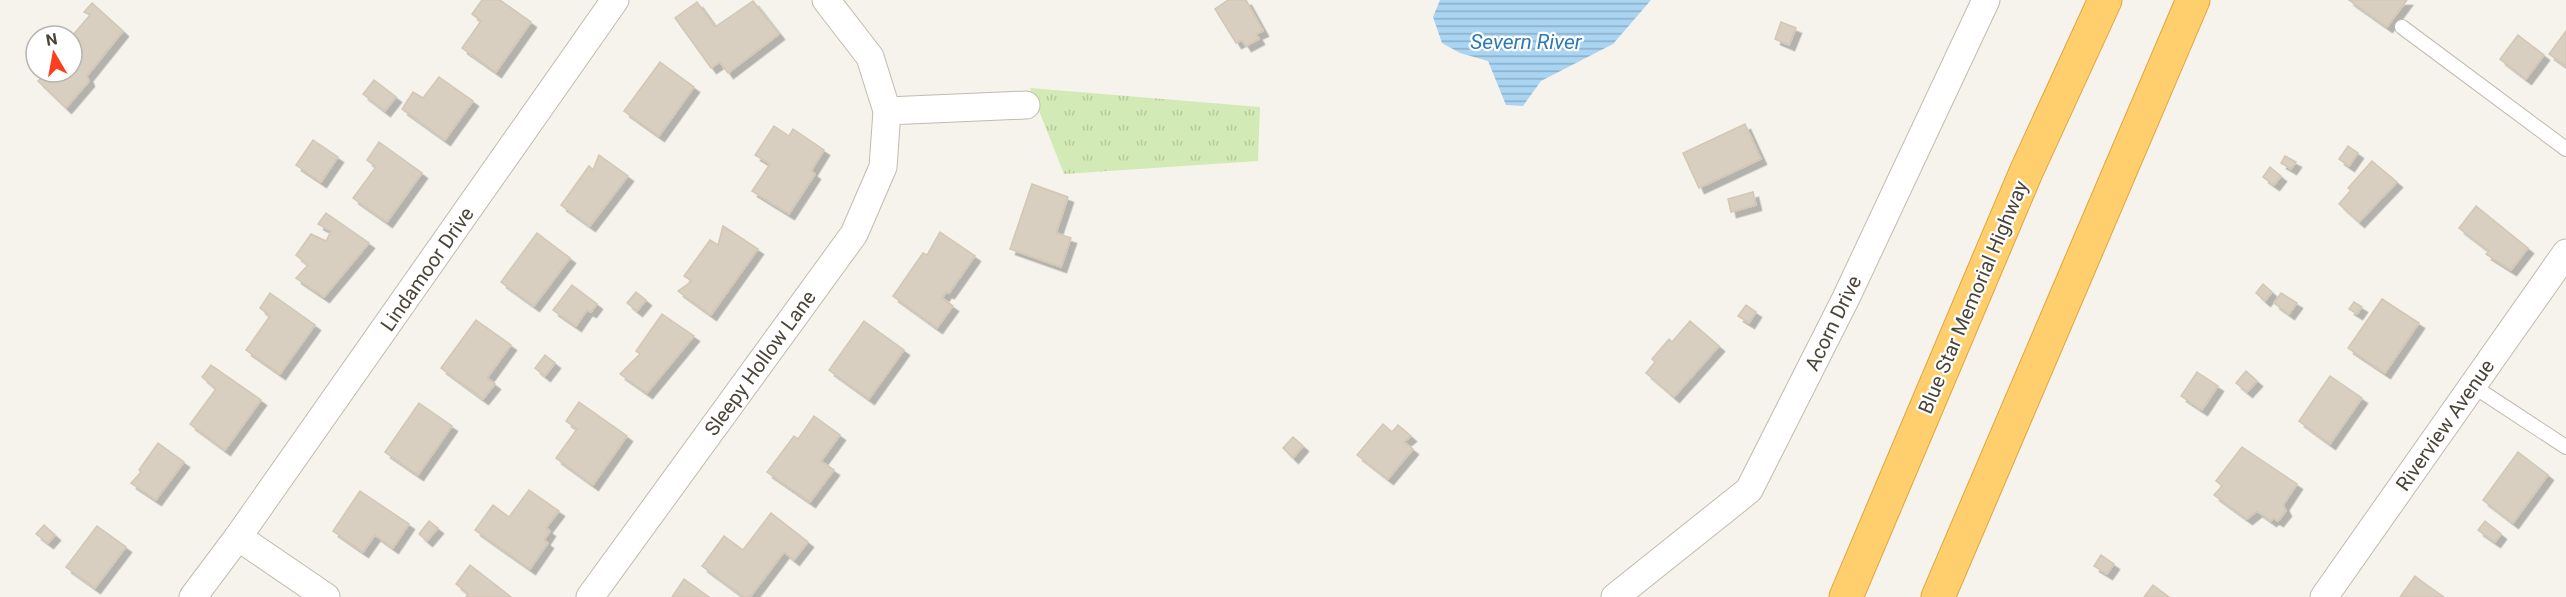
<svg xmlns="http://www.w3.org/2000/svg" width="2566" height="597" font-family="Roboto,sans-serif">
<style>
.grass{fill:url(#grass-tufts)}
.water{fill:url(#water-rules)}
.building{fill:#d8cfc1;stroke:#d3c7b4;stroke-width:1.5;filter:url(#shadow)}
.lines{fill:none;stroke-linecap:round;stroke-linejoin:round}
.lane-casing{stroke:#c2bbae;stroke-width:16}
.street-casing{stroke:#c2bbae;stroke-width:29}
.highway-casing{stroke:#e0a43c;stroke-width:35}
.lane{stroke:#fff;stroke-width:14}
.street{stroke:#fff;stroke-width:27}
.highway{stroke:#ffcf6e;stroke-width:33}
.labels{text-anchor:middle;stroke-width:4.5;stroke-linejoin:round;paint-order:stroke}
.street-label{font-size:20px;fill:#4b4439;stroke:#fff}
.water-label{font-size:21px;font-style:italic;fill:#2e7ab2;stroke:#fff}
</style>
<defs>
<pattern id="grass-tufts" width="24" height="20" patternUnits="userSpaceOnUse" patternTransform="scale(1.5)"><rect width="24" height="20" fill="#d2eab5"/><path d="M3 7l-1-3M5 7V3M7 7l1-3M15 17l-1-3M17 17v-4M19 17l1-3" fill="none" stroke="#b6ca9c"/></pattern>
<pattern id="water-rules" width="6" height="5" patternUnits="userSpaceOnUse" patternTransform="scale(1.5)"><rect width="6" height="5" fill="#a9d4f2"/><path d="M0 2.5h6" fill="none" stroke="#8caec5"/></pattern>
<filter id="shadow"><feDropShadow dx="5.5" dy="5.5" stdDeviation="0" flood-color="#0004"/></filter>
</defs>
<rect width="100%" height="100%" fill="#f6f3ec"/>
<!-- grass -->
<path class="grass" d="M1030,88L1260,107L1258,161L1064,174Z"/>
<!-- water -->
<path class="water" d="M1440,0H1651L1613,44L1541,81L1523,106L1506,105L1488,61L1460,53L1442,43L1433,17Z"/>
<!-- building -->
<g class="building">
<path d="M482,0H500L531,22L496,72L462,48L481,21L472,14Z"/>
<path d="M1228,0H1246L1263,31L1256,34L1259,39L1246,46L1242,40L1236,43L1215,9Z"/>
<path d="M2349,0H2407L2387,27Z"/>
<path d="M753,1L779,34L728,73L720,62L711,68L675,18L697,2L715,27Z"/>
<path d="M92,3L123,31L87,76L89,81L66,108L38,81L47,72H72V36L90,15L84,12Z"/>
<path d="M1781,22L1796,28L1789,45L1775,39Z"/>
<path d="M2566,31V66L2549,54Z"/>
<path d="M2518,35L2544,55L2526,79L2500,59Z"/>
<path d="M660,62L694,87L659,136L624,111Z"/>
<path d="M439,77L473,101L445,140L402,109L413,92L423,98Z"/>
<path d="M374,80L396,97L385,111L363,94Z"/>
<path d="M1745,124L1761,159L1699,188L1683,153Z"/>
<path d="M774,126L789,136L793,129L824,150L811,171L815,174L789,214L752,191L770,164L755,155Z"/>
<path d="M313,140L338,157L321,182L296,165Z"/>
<path d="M379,142L422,173L387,222L353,198L376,167L367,160Z"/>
<path d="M2348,146L2358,153L2349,166L2339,159Z"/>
<path d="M599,155L628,176L590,226L561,205L589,166L593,170Z"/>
<path d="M2285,156L2296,162L2291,169L2281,163Z"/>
<path d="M2372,161L2397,182L2359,222L2339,204L2351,190L2348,188Z"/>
<path d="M2270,167L2281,176L2274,185L2263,177Z"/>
<path d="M1032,184L1068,197L1056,233L1071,238L1061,267L1010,249Z"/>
<path d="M1753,192L1756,205L1731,212L1728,199Z"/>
<path d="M2476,206L2528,248L2511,270L2486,254L2489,251L2459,228Z"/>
<path d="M326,213L369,243L324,297L296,278L308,265L296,255L311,234L326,241L331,231L318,224Z"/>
<path d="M723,226L758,249L711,315L678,291L692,281L684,276L710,240L718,245Z"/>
<path d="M940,232L975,256L949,293L946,292L942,298L953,306L937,328L893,296L923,253L927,255Z"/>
<path d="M537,233L570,258L534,306L501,282Z"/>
<path d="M2263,284L2272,292L2265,301L2256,293Z"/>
<path d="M572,285L597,304L591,312L587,310L576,326L553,310Z"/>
<path d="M636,292L646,300L637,311L627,303Z"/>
<path d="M270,293L315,325L280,374L246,350L270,316L260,308Z"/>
<path d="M2281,293L2297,303L2289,314L2274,303Z"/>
<path d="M2382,299L2419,323L2385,373L2348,348Z"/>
<path d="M2354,302L2362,307L2357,314L2349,309Z"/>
<path d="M1746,305L1756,312L1749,323L1738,316Z"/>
<path d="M662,314L694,336L647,393L620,374L640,354L636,351Z"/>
<path d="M476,320L511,345L487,378L495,384L483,399L441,368Z"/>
<path d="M864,321L904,350L869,399L829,370Z"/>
<path d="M1690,321L1719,346L1674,397L1646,373L1655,362L1652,359L1669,339L1672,342Z"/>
<path d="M545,355L555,363L545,376L535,368Z"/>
<path d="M211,365L261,400L225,450L190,424L216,389L202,377Z"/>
<path d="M2246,371L2257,381L2247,392L2236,383Z"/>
<path d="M2197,372L2218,386L2202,410L2181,396Z"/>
<path d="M2330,376L2362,398L2330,444L2299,421Z"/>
<path d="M579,402L627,436L593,485L556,458L577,429L566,421Z"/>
<path d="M419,403L452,426L418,475L385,452Z"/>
<path d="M814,416L840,435L821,461L834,470L810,502L767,472L794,436L798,439Z"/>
<path d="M1383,424L1392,432L1398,425L1411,436L1404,442L1413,449L1388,479L1357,455Z"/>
<path d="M1293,437L1303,446L1293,458L1283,448Z"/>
<path d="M158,443L184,462L156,500L131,483L141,472L139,470Z"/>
<path d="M2242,447L2297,484L2283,505L2286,511L2278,521L2273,518L2271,521L2257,511L2247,519L2214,495L2222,486L2216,481Z"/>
<path d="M2518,452L2548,475L2513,523L2483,500Z"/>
<path d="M529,490L559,511L546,528L550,531L544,540L548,543L530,569L475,530L493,505L509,517Z"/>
<path d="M360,491L409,524L393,548L375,535L363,552L333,531Z"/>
<path d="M771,513L808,542L794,560L784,552L750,597H744L702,566L724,536L743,550Z"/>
<path d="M429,521L438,528L427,541L419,534Z"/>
<path d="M2485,521L2501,534L2495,542L2478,530Z"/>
<path d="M44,525L55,535L48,543L36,534Z"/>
<path d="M97,526L126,547L95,588L66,567Z"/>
<path d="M2101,555L2114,564L2107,574L2094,566Z"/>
<path d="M470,565L511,597H466L468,594L456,584Z"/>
<path d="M2415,576L2427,585L2444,597H2400Z"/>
<path d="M684,579L709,597H672Z"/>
<path d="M2153,585L2169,597H2144Z"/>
</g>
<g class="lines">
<defs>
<g id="lane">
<path d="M2402,27L2566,149"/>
<path d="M2473,386L2566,447"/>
</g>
<g id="street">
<path d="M826,0L870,57L887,111L1026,105"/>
<path d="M238,537L326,597"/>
<path d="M193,597L238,537L615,0"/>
<path d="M590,597L854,234L883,167L887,111"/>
<path d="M1615,597L1749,490L1846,298L1986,0"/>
<path d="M2324,597L2566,253"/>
</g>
<g id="highway">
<path d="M1846,597L2026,172L2105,0"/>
<path d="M1938,597L2193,0"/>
</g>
</defs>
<!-- lane casing -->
<use href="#lane" class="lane-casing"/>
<!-- street casing -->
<use href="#street" class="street-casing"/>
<!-- highway casing -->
<use href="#highway" class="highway-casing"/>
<!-- lane -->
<use href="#lane" class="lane"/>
<!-- street -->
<use href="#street" class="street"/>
<!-- highway -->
<use href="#highway" class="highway"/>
</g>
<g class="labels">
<!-- street labels -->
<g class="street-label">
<text transform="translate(427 269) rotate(-55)" y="7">Lindamoor Drive</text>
<text transform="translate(1973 297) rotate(-67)" y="7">Blue Star Memorial Highway</text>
<text transform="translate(1833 323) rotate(-64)" y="7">Acorn Drive</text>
<text transform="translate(760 363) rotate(-54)" y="7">Sleepy Hollow Lane</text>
<text transform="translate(2445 425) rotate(-55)" y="7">Riverview Avenue</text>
</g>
<!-- water labels -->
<g class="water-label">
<text x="1526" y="49">Severn River</text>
</g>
</g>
<!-- north arrow -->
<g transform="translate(54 54) rotate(350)"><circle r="28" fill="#ffffff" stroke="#b7b4b0" stroke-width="1.5"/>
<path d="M0-4.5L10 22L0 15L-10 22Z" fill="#fc3f1d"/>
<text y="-9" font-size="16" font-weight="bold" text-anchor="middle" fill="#4b4439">N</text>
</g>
</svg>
